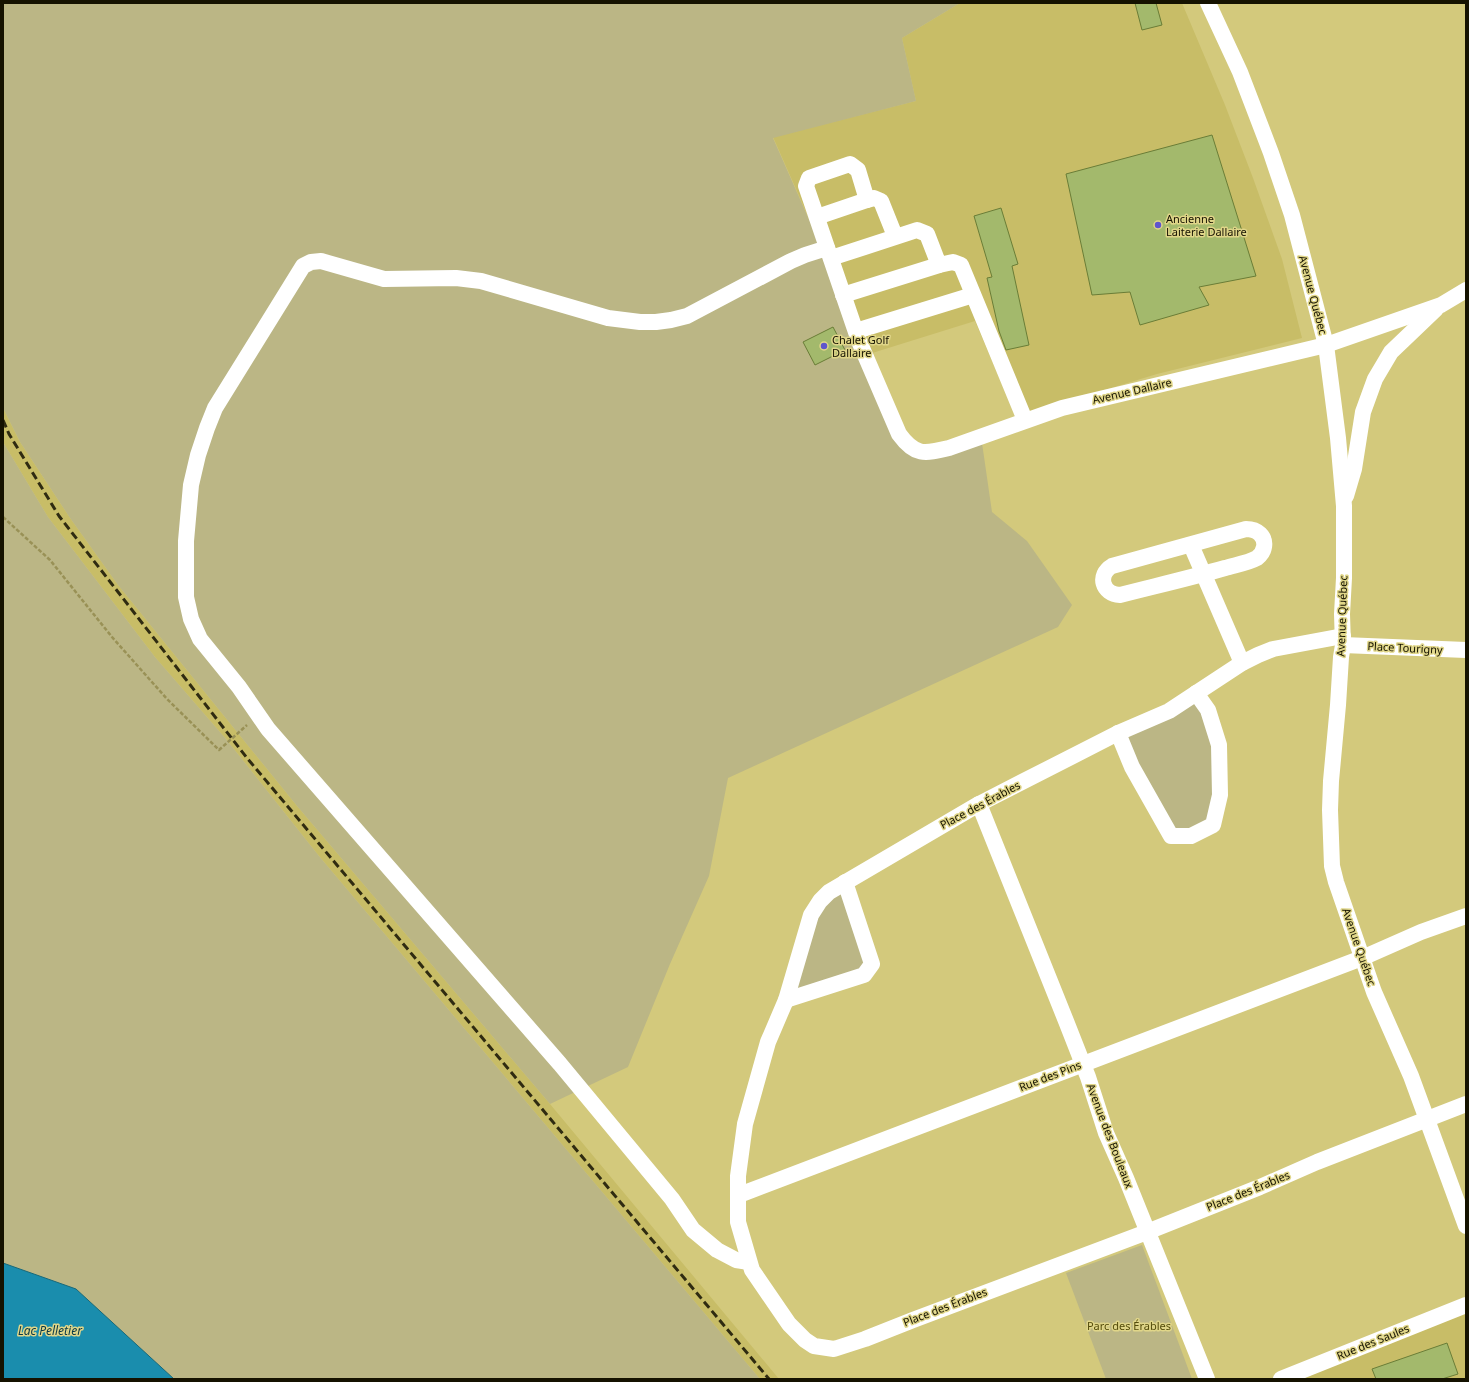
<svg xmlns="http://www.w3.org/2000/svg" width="1469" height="1382" font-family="'Noto Sans',sans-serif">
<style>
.built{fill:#c8bd67}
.green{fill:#bbb685}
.water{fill:#1a8dad;stroke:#186879}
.building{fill:#a3b96c;stroke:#6a7d37}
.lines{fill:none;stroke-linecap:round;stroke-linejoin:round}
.path{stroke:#999156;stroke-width:2.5;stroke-dasharray:4 2;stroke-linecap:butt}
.minor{stroke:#fff;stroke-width:16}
.rail{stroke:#2f2b11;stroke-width:3;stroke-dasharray:8 4;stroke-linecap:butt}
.poi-dot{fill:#5f55cd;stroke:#e0d689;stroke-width:1.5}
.labels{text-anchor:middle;stroke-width:3;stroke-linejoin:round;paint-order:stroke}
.poi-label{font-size:11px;fill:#151200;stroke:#e0d689;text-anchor:start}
.street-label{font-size:11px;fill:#151200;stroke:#e0d689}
.park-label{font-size:11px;fill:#544c0b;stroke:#e0d689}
.water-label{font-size:12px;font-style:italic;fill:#073745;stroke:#e0d689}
</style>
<rect width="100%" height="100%" fill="#d3c97c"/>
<!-- built -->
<g class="built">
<path d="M960,3H1182L1225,105L1253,178L1282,259L1302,338L1157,374L1016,417L975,321L869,354L773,137L916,101L902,38Z"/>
<path d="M3,408L20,442L70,518L118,585L297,806L550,1104L779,1379H760L319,856L226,739L155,657L48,517L3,442Z"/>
<path d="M1466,1305V1379H1281Z"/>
</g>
<!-- green -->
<g class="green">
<path d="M3,3H960L902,38L916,101L773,138L898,421L911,440L925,445L981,436L992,512L1027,541L1072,605L1058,627L728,778L709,876L670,964L628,1067L550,1104L297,806L118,585L70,518L20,442L3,408Z"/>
<path d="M3,442L48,517L155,657L226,739L319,856L760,1379H174L76,1289L3,1263Z"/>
<path d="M1196,693L1219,745L1213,825L1171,836L1118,733Z"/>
<path d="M845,882L872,964L786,1000L811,915Z"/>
<path d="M1142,1245L1192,1379H1106L1066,1273Z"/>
</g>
<!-- water -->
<path class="water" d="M3,1263L76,1289L174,1379H3Z"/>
<!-- building -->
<g class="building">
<path d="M1135,3H1156L1162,25L1142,30Z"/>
<path d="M1212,135L1256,276L1199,287L1209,305L1140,325L1130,292L1092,295L1066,174Z"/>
<path d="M1001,208L1018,264L1012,266L1029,345L1006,350L999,331L987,278L992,277L974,216Z"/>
<path d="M833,327L845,350L815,365L803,342Z"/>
<path d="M1447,1343L1458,1374L1442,1379H1376L1372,1369Z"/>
</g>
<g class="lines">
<!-- path -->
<path class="path" d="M3,517L50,560L112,637L167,699L219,750L247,725"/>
<!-- minor -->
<g class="minor">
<path d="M1208,3L1240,72L1271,153L1292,215L1326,345L1338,438L1344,506V578L1342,614L1343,645L1341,657L1338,705L1331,781L1330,810L1332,866L1336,882L1374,992L1411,1076L1466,1226"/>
<path d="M817,217L867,200"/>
<path d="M895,236L881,201L874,198L867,200L858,170L850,164L809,178L806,186L859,341L899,434C915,456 924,454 949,448L1062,408L1326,345L1441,305L1466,290"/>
<path d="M831,258L917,230L927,234L939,265L953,262L961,265L1025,420"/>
<path d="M843,295L939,265"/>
<path d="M856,331L973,295"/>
<path d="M1346,496L1354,469L1363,412L1375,379L1391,352L1436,309"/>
<path d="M1246,529C1251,529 1256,530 1260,534C1267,541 1265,552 1257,558C1248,563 1235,565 1225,568C1190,578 1155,586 1120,595C1102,594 1097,575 1112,566Z"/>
<path d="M1191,545L1242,663"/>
<path d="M1343,636L1273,649L1258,655L1242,663L1169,711L1118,733L979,804L829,892L820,901L811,915L786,1000L768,1042L745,1124L738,1176V1222L752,1270L789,1324L805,1340L814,1346L834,1349L865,1339L913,1320L1147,1232L1260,1187L1317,1162L1466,1104"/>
<path d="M1343,645L1466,650"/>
<path d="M1118,733L1132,767L1171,836H1191L1213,825L1220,795L1219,745L1208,710L1196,693"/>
<path d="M979,804L1066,1021L1088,1077L1106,1133L1126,1178L1207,1379"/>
<path d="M786,1000L864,975L872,964L845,882"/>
<path d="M739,1195L1362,958L1421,932L1466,916"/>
<path d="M749,1262L736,1260L717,1250L693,1230L672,1199L560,1064L268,729L239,687L200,639L191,619L186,597V541L191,485L198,455L207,428L215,408L303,266L311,262L321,261L384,279L456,278L481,281L608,318L640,322H656L671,320L687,316L791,261L805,255L827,248"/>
<path d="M1281,1379L1466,1305"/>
</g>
<!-- rail -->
<path class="rail" d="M3,420L9,434L59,516L247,758L769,1379"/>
</g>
<!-- markers -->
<g class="poi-dot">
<circle cx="1158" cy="225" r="4"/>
<circle cx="824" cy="346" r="4"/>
</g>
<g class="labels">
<!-- poi labels -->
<g class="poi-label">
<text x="1166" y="223">Ancienne<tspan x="1166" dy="13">Laiterie Dallaire</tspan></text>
<text x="832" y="344">Chalet Golf<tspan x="832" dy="13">Dallaire</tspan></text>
</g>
<!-- street labels -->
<g class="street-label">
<text transform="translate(1313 295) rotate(75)" y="4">Avenue Québec</text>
<text transform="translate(1132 391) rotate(-13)" y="4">Avenue Dallaire</text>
<text transform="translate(1342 616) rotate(-88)" y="4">Avenue Québec</text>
<text transform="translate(1405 648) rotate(3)" y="4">Place Tourigny</text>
<text transform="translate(980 805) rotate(-28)" y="4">Place des Érables</text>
<text transform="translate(1359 947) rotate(71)" y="4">Avenue Québec</text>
<text transform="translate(1050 1076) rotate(-21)" y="4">Rue des Pins</text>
<text transform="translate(1110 1136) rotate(69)" y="4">Avenue des Bouleaux</text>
<text transform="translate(1248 1191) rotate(-22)" y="4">Place des Érables</text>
<text transform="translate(945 1307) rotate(-21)" y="4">Place des Érables</text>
<text transform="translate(1373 1342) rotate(-22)" y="4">Rue des Saules</text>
</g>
<!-- park labels -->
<g class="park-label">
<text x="1129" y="1330">Parc des Érables</text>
</g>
<!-- water labels -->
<g class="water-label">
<text x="50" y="1335">Lac Pelletier</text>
</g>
</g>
<!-- border -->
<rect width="1469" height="1382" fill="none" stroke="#151200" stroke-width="8"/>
</svg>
